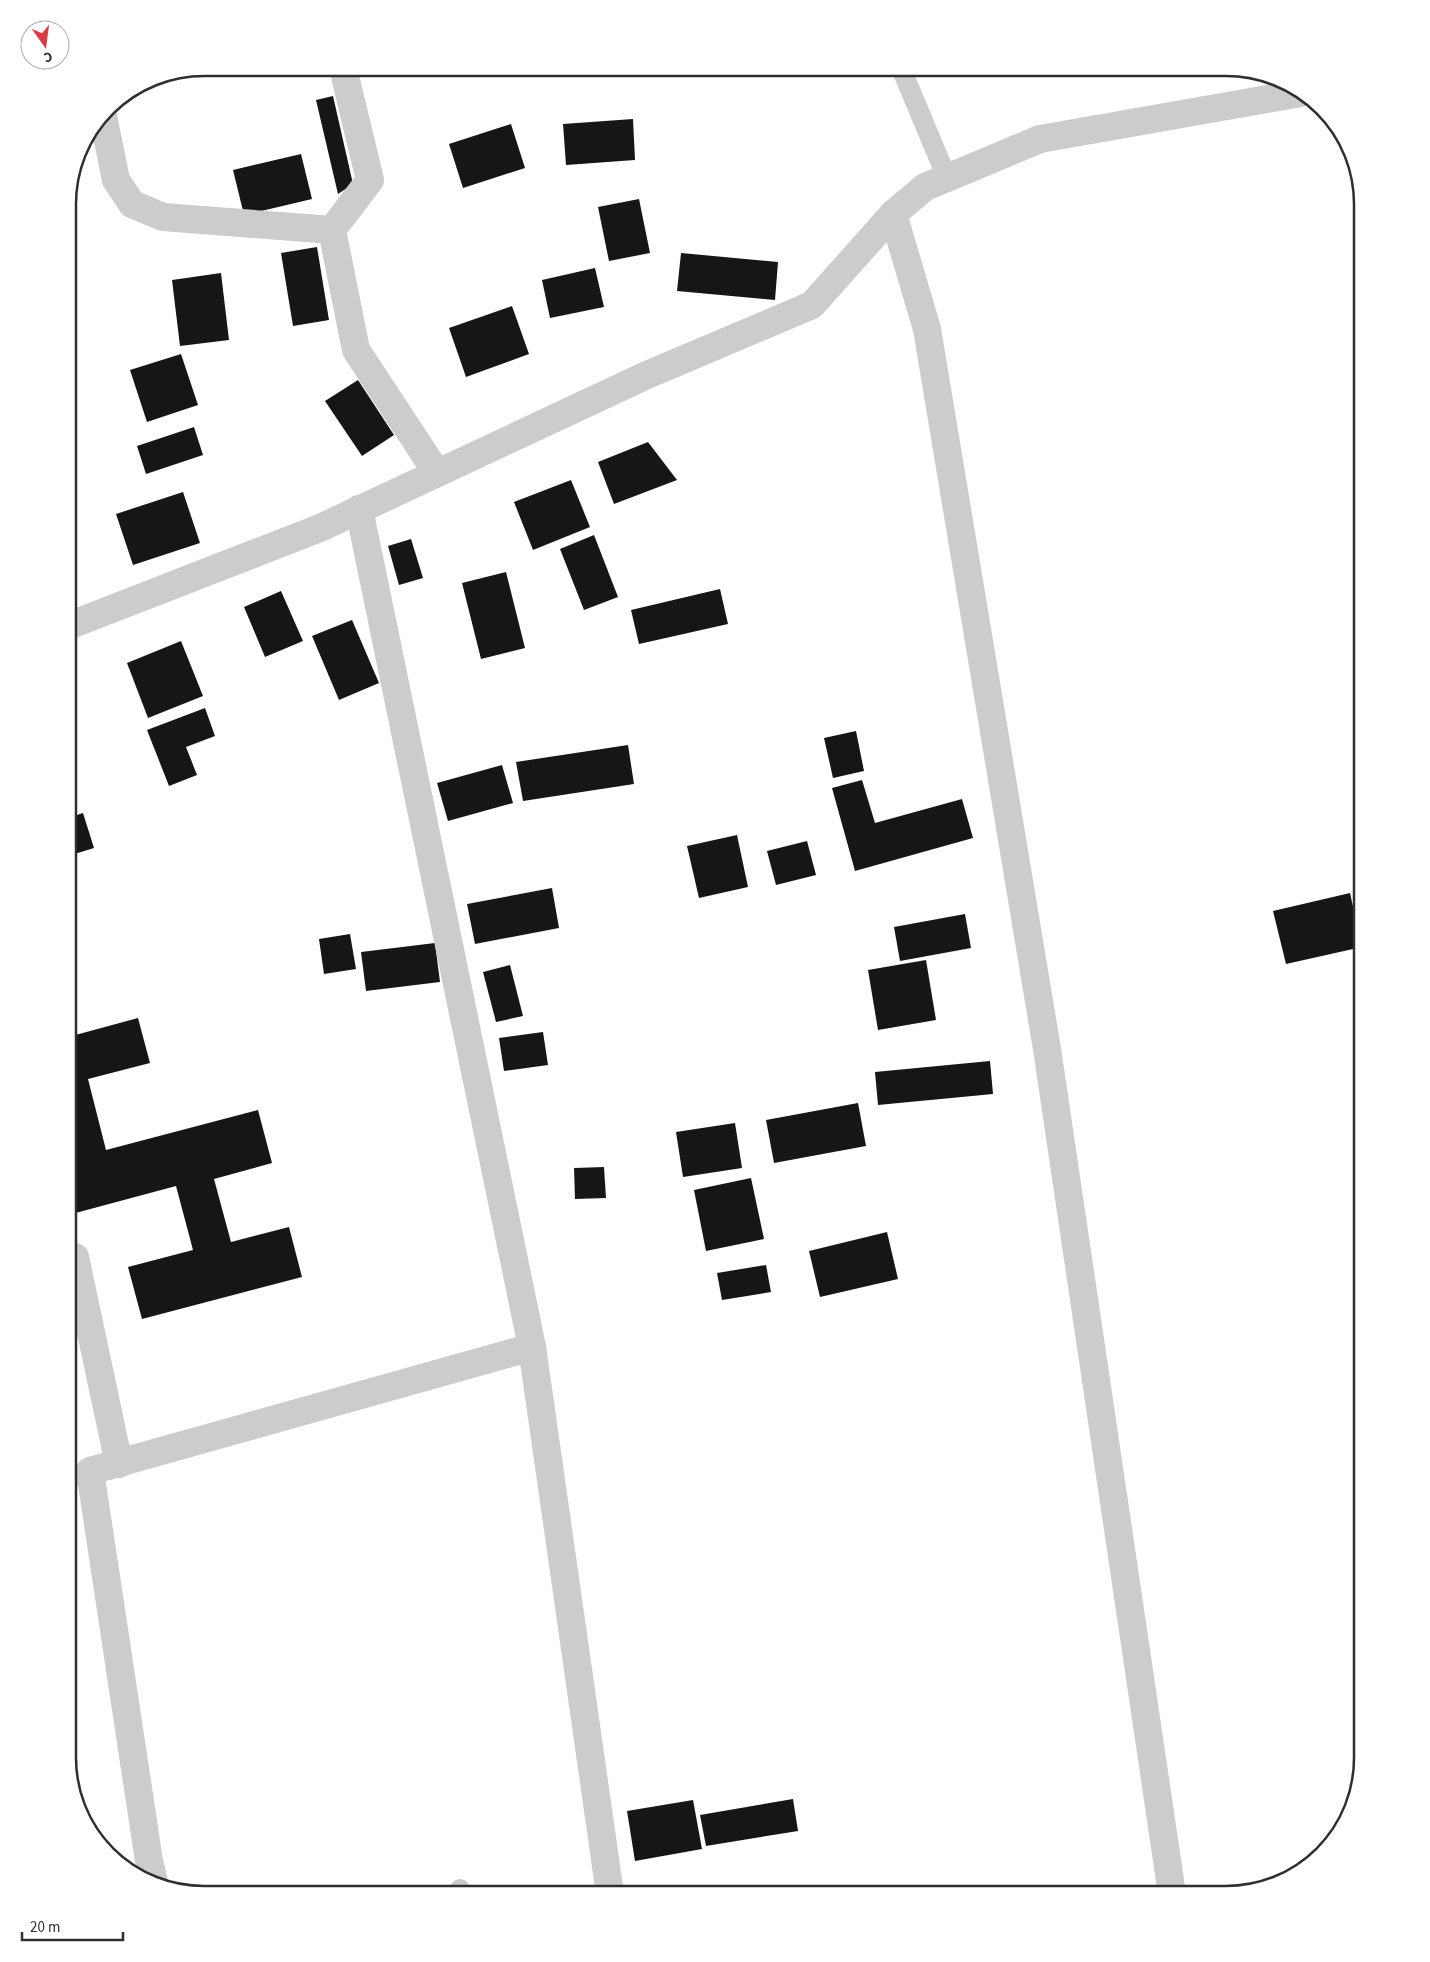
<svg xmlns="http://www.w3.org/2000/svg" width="1430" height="1962" font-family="'Source Sans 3',sans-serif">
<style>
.building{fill:#161616}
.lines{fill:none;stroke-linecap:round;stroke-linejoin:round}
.service{stroke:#ccc;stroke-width:20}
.minor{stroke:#ccc;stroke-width:28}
.rim{fill:none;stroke:#2f2f2f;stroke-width:2.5}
</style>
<rect width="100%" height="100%" fill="#fff"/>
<!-- building -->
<g class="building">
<path d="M333,96L353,184L338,194L316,100Z"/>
<path d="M633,119L635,160L566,165L563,124Z"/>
<path d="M511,124L525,168L463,188L449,144Z"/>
<path d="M301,154L312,199L244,215L233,170Z"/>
<path d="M639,199L650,253L609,261L598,207Z"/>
<path d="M317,247L329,320L293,326L281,253Z"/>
<path d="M681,253L778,262L775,300L677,291Z"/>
<path d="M595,268L604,307L550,318L542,280Z"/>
<path d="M221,273L229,340L180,346L172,280Z"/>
<path d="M512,306L529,354L466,377L449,328Z"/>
<path d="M181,354L198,405L147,422L130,370Z"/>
<path d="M358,380L394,435L362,456L325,401Z"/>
<path d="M194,427L203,455L146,474L137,446Z"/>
<path d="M648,442L677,480L614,504L598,462Z"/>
<path d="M571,480L590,527L533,550L514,502Z"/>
<path d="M183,492L200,543L133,565L116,514Z"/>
<path d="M594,535L618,597L584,610L560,549Z"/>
<path d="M411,539L423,578L399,585L388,546Z"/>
<path d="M506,572L525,648L481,659L462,583Z"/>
<path d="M720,589L728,624L639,644L631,610Z"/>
<path d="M281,591L303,641L265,657L244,607Z"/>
<path d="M352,620L379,683L339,700L312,636Z"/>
<path d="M181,641L203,696L148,718L127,663Z"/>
<path d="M205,708L215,736L186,747L197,775L169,786L147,730Z"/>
<path d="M856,731L864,771L833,778L824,738Z"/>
<path d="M628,745L634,784L523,801L516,762Z"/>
<path d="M502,765L513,803L448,821L437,783Z"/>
<path d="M862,780L875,823L962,799L973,838L855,871L832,788Z"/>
<path d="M83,813L94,848L68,856V818Z"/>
<path d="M737,835L748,887L699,898L687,846Z"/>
<path d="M807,841L816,875L776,885L767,851Z"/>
<path d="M1362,876V917L1354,878Z"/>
<path d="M552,888L559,928L475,944L467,904Z"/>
<path d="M1350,893L1362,947L1286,964L1273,911Z"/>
<path d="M965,914L971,948L900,961L894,927Z"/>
<path d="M350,934L356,969L324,974L319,939Z"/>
<path d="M435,943L440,982L366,991L361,952Z"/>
<path d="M926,960L936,1020L878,1030L868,970Z"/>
<path d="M510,965L523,1016L496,1022L483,972Z"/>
<path d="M138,1018L150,1063L88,1079L106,1150L258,1110L272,1163L214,1179L231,1242L289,1227L302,1277L142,1319L128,1267L193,1250L176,1186L68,1215V1037Z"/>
<path d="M543,1032L548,1065L504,1071L499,1038Z"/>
<path d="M990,1061L993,1094L878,1105L875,1072Z"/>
<path d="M858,1103L866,1146L774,1163L766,1120Z"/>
<path d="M735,1123L742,1168L683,1177L676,1132Z"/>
<path d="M604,1167L606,1198L575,1199L574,1168Z"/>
<path d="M751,1178L764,1239L706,1251L694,1190Z"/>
<path d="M887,1232L898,1279L820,1297L809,1251Z"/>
<path d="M766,1265L771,1292L722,1300L717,1273Z"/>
<path d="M793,1799L798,1831L706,1846L700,1815Z"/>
<path d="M693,1800L702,1849L635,1861L627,1811Z"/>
</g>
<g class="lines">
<!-- service -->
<g class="service">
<path d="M901,68L947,178"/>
<path d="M68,1477L90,1471"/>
<path d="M460,1889L461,1894"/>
</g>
<!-- minor -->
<g class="minor">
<path d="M343,68L370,180L332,230L356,350L437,473"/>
<path d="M103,116L116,180L132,204L163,217L332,230"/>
<path d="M893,214L927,329L1047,1049L1172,1894"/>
<path d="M359,509L532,1347L610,1894"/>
<path d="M68,626L320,528L647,375L812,305L893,214L925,187L947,178L1040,139L1301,93"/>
<path d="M75,1257L119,1464"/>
<path d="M154,1882L149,1861L90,1471L532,1347"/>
</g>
</g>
<!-- crop -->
<path d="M0 0H1430V1962H0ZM204 76H1226A128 128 0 0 1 1354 204V1758A128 128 0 0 1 1226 1886H204A128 128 0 0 1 76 1758V204A128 128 0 0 1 204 76Z" fill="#fff" fill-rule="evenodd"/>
<path class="rim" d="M204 76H1226A128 128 0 0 1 1354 204V1758A128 128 0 0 1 1226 1886H204A128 128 0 0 1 76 1758V204A128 128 0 0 1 204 76Z"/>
<!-- north arrow -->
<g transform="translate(45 45) rotate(166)"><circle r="24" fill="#ffffff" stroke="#acacac"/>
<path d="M0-4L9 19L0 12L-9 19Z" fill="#dc3c48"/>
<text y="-8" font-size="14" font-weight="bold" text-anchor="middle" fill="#2f2f2f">С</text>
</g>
<!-- scale -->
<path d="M22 1932v8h101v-8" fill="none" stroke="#2f2f2f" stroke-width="2.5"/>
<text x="30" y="1932" font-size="15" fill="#2f2f2f" stroke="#ffffff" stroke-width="4" paint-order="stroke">20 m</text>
</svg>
